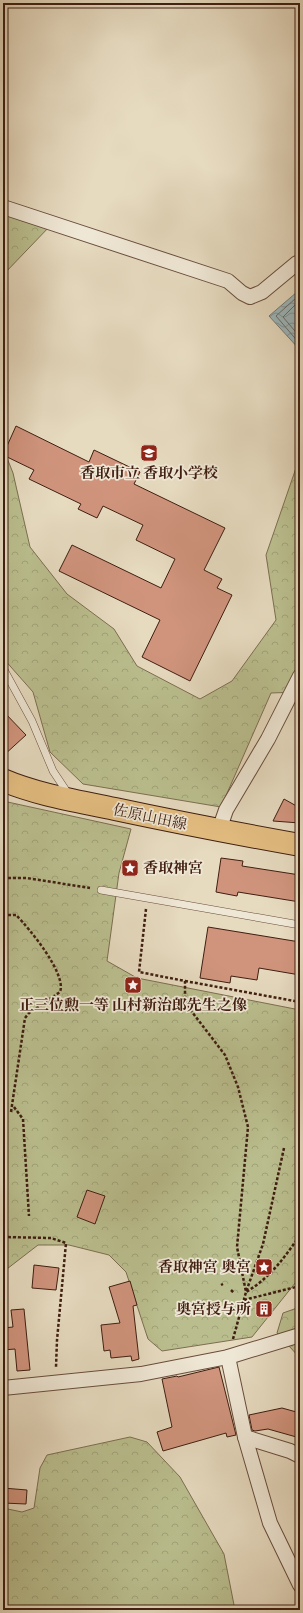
<svg xmlns="http://www.w3.org/2000/svg" width="303" height="1613" font-family="'IM FELL Great Primer','Noto Serif JP',serif">
<style>
.forest{fill:url(#forest-crowns);stroke:#7c6e50}
.water{fill:url(#water-waves);stroke:#777a78}
.lines{fill:none;stroke-linecap:round;stroke-linejoin:round}
.shore{stroke:#6e6b67;stroke-width:1}
.building{fill:#d0947d;stroke:#3f1e11}
.lane-casing{stroke:#694d3c;stroke-width:8}
.street-casing{stroke:#694d3c;stroke-width:16}
.primary-casing{stroke:#3f1e11;stroke-width:24}
.path{stroke:#3f1e11;stroke-width:2.5;stroke-dasharray:3 2;stroke-linecap:butt}
.lane{stroke:#efe7d5;stroke-width:7}
.street{stroke:#efe7d5;stroke-width:14}
.primary{stroke:#e3bd80;stroke-width:22}
.labels{text-anchor:middle;stroke-width:3.5;stroke-linejoin:round;paint-order:stroke}
.poi-label{font-size:15px;font-weight:bold;fill:#3f1e11;stroke:#efe7d5}
.street-label{font-size:15px;fill:#3f1e11;stroke:#efe7d5}
</style>
<defs>
<pattern id="forest-crowns" width="20" height="18" patternUnits="userSpaceOnUse"><rect width="20" height="18" fill="#babe8e"/><path d="M2 6a3 3 0 1 1 6 0M12 15a3 3 0 1 1 6 0" fill="none" stroke="#a1a379"/></pattern>
<pattern id="water-waves" width="16" height="10" patternUnits="userSpaceOnUse"><rect width="16" height="10" fill="#9cb8bd"/><path d="M0 5q4-4 8 0t8 0" fill="none" stroke="#819598"/></pattern>
</defs>
<rect width="100%" height="100%" fill="#e6dabf"/>
<filter id="stains"><feTurbulence type="fractalNoise" baseFrequency=".005" numOctaves="4"/><feColorMatrix values="0 0 0 0 .2 0 0 0 0 .09 0 0 0 0 .02 0 0 0 .5 -.17"/></filter>
<radialGradient id="worn" r=".72"><stop offset=".6" stop-color="#630" stop-opacity="0"/><stop offset="1" stop-color="#630" stop-opacity=".3"/></radialGradient>
<!-- forest -->
<g class="forest">
<path d="M3,215L51,225L3,275Z"/>
<path d="M3,448L13,473L30,547L67,594L114,629L137,666L200,699L232,681L276,620L266,555L296,468L300,509V692L271,693L221,807L83,784L50,752L33,692L3,658Z"/>
<path d="M3,801L131,829L119,873L107,961L137,978L300,1010V1277L252,1337L162,1351L148,1339L126,1272L109,1255L69,1245H38L3,1272Z"/>
<path d="M300,1307V1358L277,1333L283,1313Z"/>
<path d="M130,1437L147,1442L180,1477L224,1554L235,1610H3V1508L22,1512L34,1508L40,1468L47,1455Z"/>
</g>
<!-- water -->
<path class="water" d="M297,292L300,295V350L269,316Z"/>
<g class="lines">
<!-- shore -->
<g class="shore">
<path d="M300,298H296L276,316L300,344"/>
<path d="M300,303H297L283,317L300,337"/>
</g>
</g>
<!-- building -->
<g class="building">
<path d="M16,426L89,462L94,450L140,472L134,484L225,528L204,570L222,579L217,588L232,595L190,681L142,657L160,620L59,571L72,545L161,588L175,559L136,540L143,525L103,506L97,518L78,509L81,504L29,479L34,470L3,455Z"/>
<path d="M3,711L26,735L3,756Z"/>
<path d="M284,799L300,808V823L273,821Z"/>
<path d="M221,858L243,861L242,866L300,875V902L238,892L237,896L216,892Z"/>
<path d="M208,927L300,942V975L259,968L257,980L231,976L230,983L200,978Z"/>
<path d="M87,1190L105,1196L95,1224L77,1217Z"/>
<path d="M34,1265L59,1268L56,1290L32,1288Z"/>
<path d="M130,1281L137,1305L133,1306L139,1359L132,1361L131,1356L111,1358L110,1350L104,1351L101,1325L120,1323L109,1287Z"/>
<path d="M24,1309L30,1370L17,1371L15,1349L3,1350V1328L13,1327L11,1310Z"/>
<path d="M219,1367L236,1435L227,1437L226,1433L163,1451L157,1432L172,1427L162,1379L177,1376L178,1377Z"/>
<path d="M282,1408L300,1413V1438L268,1429L255,1431L252,1430L249,1415Z"/>
<path d="M3,1488L27,1490L26,1504L3,1503Z"/>
</g>
<g class="lines">
<defs>
<g id="lane">
<path d="M3,668L32,721L53,771L69,795"/>
<path d="M101,890L300,925"/>
</g>
<g id="street">
<path d="M3,207L228,281L242,293L250,297L262,292L297,263L300,267"/>
<path d="M219,830L226,810L268,739L300,676"/>
<path d="M228,1357L245,1437L270,1523L300,1585"/>
<path d="M3,1388L141,1374L228,1357L300,1335"/>
<path d="M245,1437L290,1451L300,1456"/>
</g>
<path id="primary" d="M3,780C38,795 78,801 115,809C176,822 238,834 300,845"/>
</defs>
<!-- lane casing -->
<use href="#lane" class="lane-casing"/>
<!-- street casing -->
<use href="#street" class="street-casing"/>
<!-- primary casing -->
<use href="#primary" class="primary-casing"/>
<!-- path -->
<g class="path">
<path d="M3,878H27L90,888"/>
<path d="M146,909L139,972L185,981V998L189,1008L225,1055L238,1087L248,1127L237,1247L246,1292C270,1278 285,1257 300,1235"/>
<path d="M3,915H16C29,928 67,974 60,992L29,1013L25,1018L11,1112"/>
<path d="M185,981L300,1002"/>
<path d="M14,1107L23,1119L29,1216"/>
<path d="M3,1237L51,1238L66,1243L57,1340L56,1367"/>
<path d="M221,1285L223,1284"/>
<path d="M231,1290L234,1293"/>
<path d="M244,1300L300,1286"/>
<path d="M233,1339L246,1292L263,1244L284,1148"/>
</g>
<!-- lane -->
<use href="#lane" class="lane"/>
<!-- street -->
<use href="#street" class="street"/>
<!-- primary -->
<use href="#primary" class="primary"/>
</g>
<!-- icons -->
<defs>
<symbol id="school-square" viewBox="-11 -11 22 22"><rect x="-9" y="-9" width="18" height="18" rx="4" fill="#8f2418" stroke="#efe7d5"/><path d="M0-5L7-2L0 1L-7-2ZM-4 1L0 2.5L4 1V4Q0 6-4 4Z" fill="#fff"/></symbol>
<symbol id="sight-square" viewBox="-11 -11 22 22"><rect x="-9" y="-9" width="18" height="18" rx="4" fill="#8f2418" stroke="#efe7d5"/><path d="M0-6L1.8-2.2L6-1.7L2.9 1.2L3.7 5.4L0 3.3L-3.7 5.4L-2.9 1.2L-6-1.7L-1.8-2.2Z" fill="#fff"/></symbol>
<symbol id="building-square" viewBox="-11 -11 22 22"><rect x="-9" y="-9" width="18" height="18" rx="4" fill="#8f2418" stroke="#efe7d5"/><path d="M-4-6H4V6H1V3H-1V6H-4ZM-2.5-4.3h1.7v1.8h-1.7ZM.8-4.3h1.7v1.8H.8ZM-2.5-1h1.7V.8h-1.7ZM.8-1h1.7V.8H.8Z" fill="#fff"/></symbol>
</defs>
<g fill-rule="evenodd">
<use href="#school-square" x="139" y="443" width="20" height="20"/>
<use href="#sight-square" x="120" y="858" width="20" height="20"/>
<use href="#sight-square" x="123" y="975" width="20" height="20"/>
<use href="#sight-square" x="254" y="1257" width="20" height="20"/>
<use href="#building-square" x="254" y="1299" width="20" height="20"/>
</g>
<g class="labels">
<!-- poi labels -->
<g class="poi-label">
<text x="149" y="478">香取市立 香取小学校</text>
<text x="143" y="873" text-anchor="start">香取神宮</text>
<text x="133" y="1010">正三位勲一等 山村新治郎先生之像</text>
<text x="251" y="1272" text-anchor="end">香取神宮 奥宮</text>
<text x="251" y="1314" text-anchor="end">奥宮授与所</text>
</g>
<!-- street labels -->
<g class="street-label">
<text transform="translate(150 817) rotate(12)" y="5">佐原山田線</text>
</g>
</g>
<!-- margin -->
<rect width="303" height="1613" fill="none" stroke="#e6dabf" stroke-width="16"/>
<rect x="4" y="4" width="295" height="1605" fill="none" stroke="#3f1e11" stroke-width="2"/>
<rect x="8" y="8" width="287" height="1597" fill="none" stroke="#3f1e11"/>
<rect width="100%" height="100%" filter="url(#stains)"/>
<rect width="100%" height="100%" fill="url(#worn)"/>
</svg>
